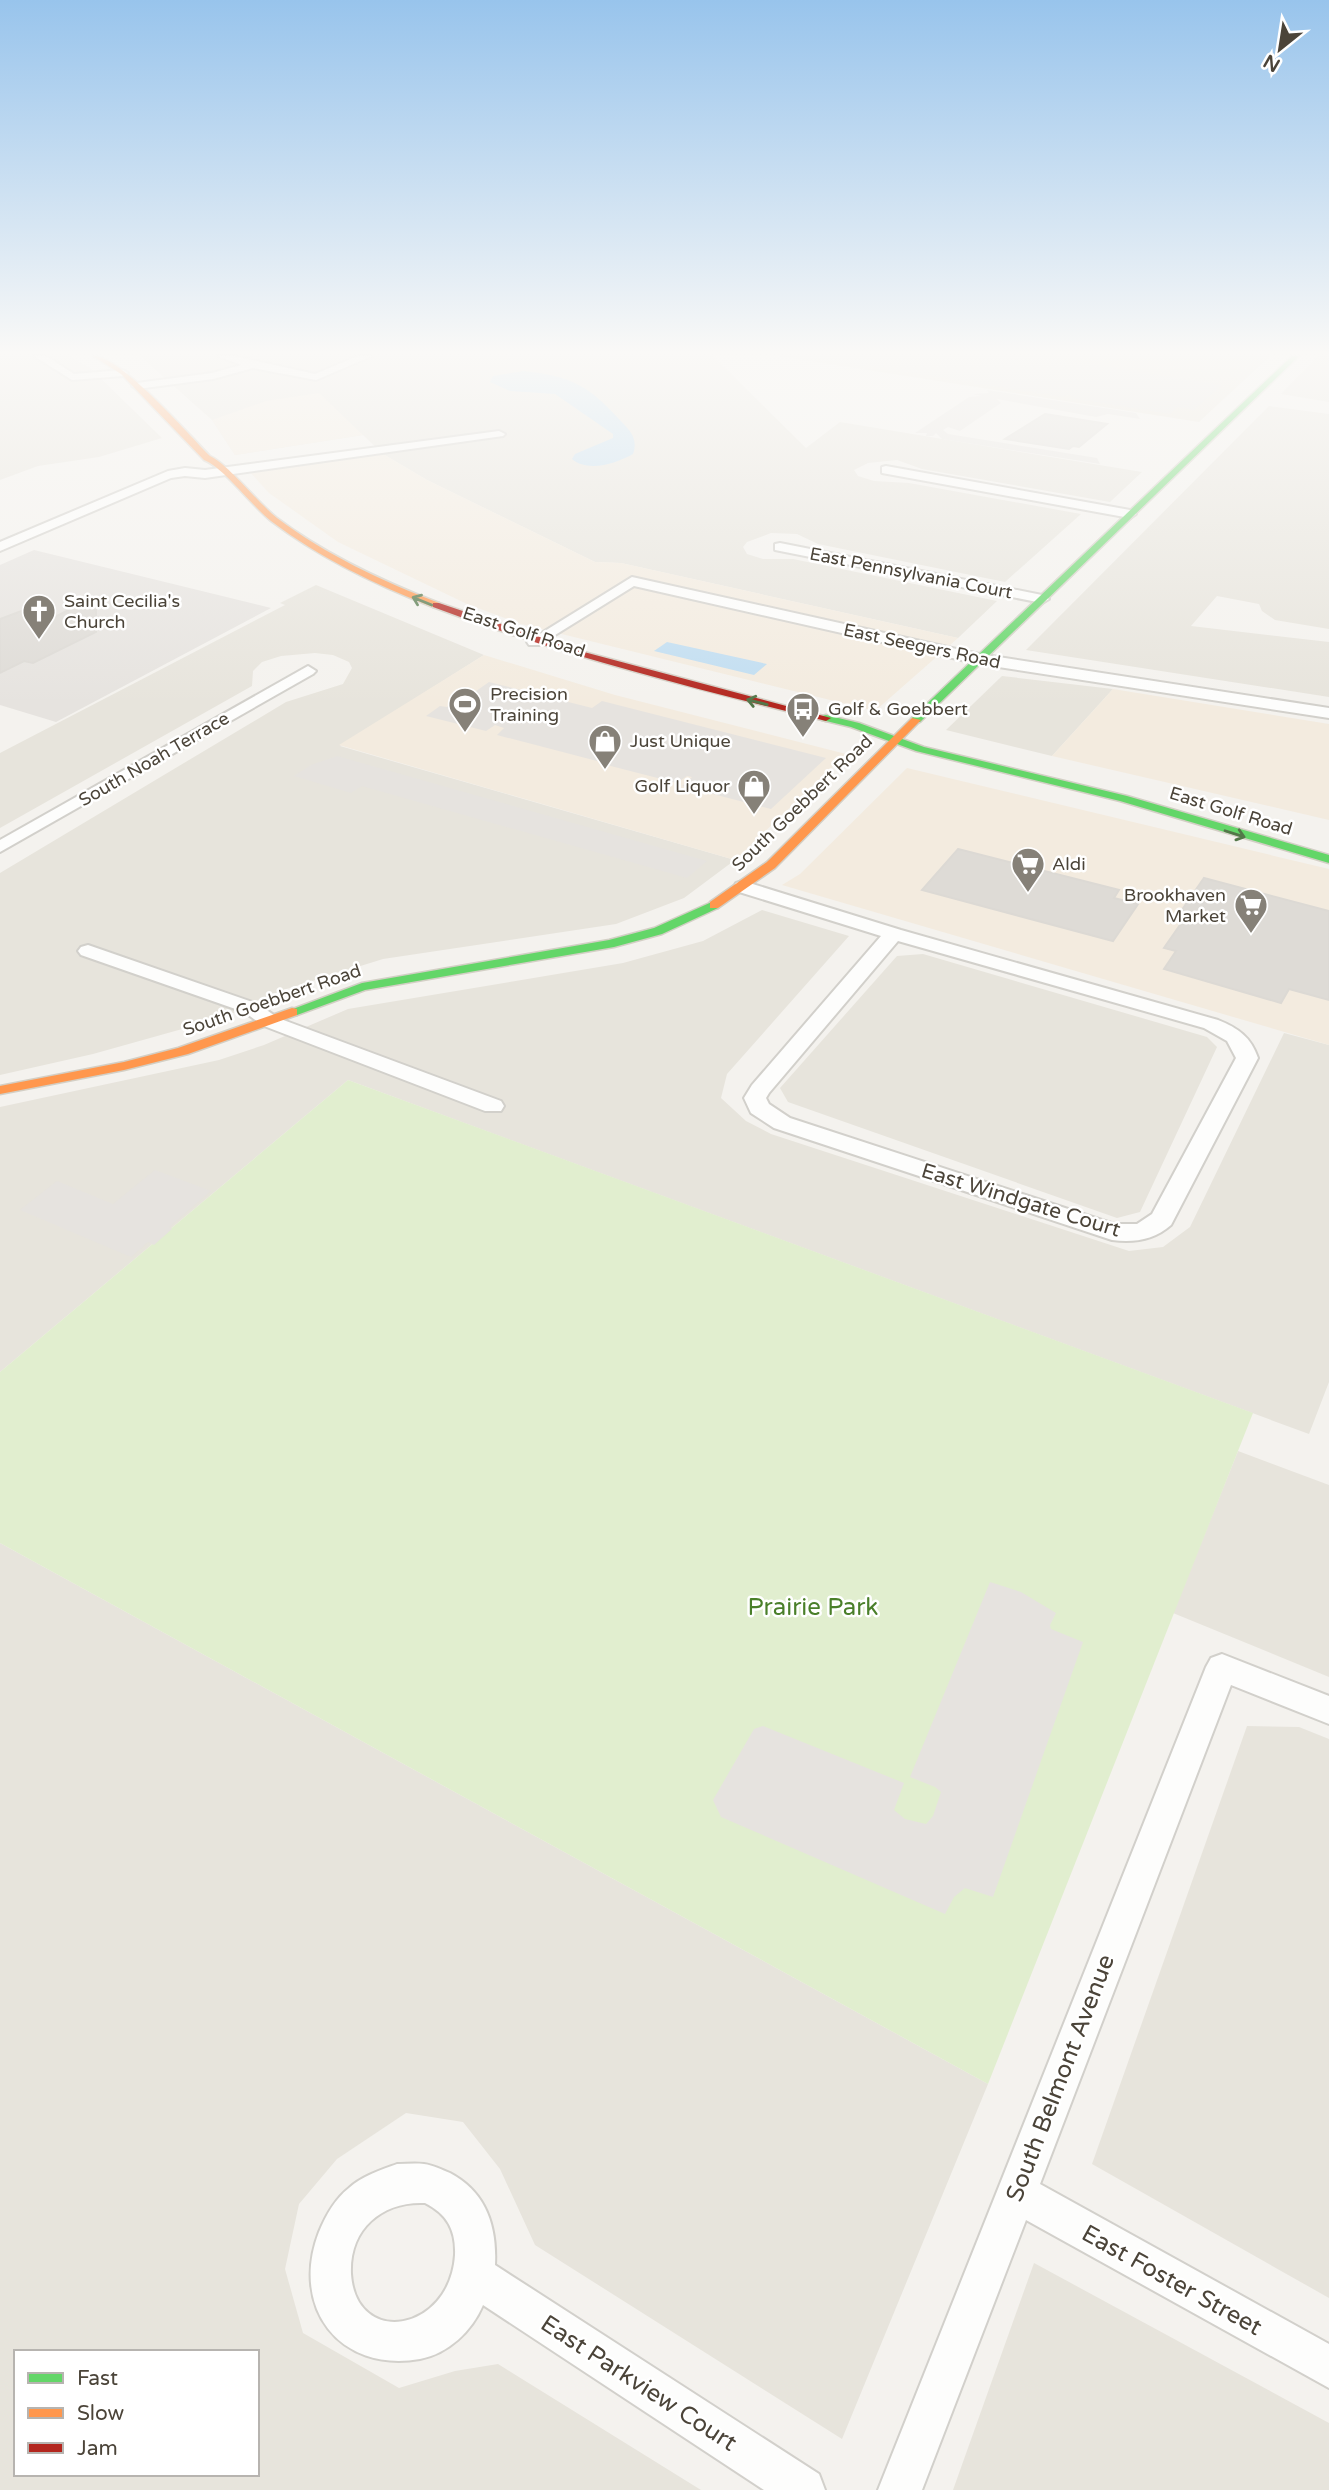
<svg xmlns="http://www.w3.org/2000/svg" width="1329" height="2490" font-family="'Varela Round',sans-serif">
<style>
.residential{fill:#e7e4dc;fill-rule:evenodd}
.commercial{fill:#f3ebdf}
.education{fill:#eae5da}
.green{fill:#e1eecf}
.parking{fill:#e6e3df}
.water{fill:#c0ddf1}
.building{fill:#dedbd6;stroke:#dcd9d4;stroke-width:2}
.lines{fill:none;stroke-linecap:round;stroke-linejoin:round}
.street-casing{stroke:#d2d0cb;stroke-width:4}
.fast-casing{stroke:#d3cfc5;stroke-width:3}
.slow-casing{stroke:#d3cfc5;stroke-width:3}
.jam-casing{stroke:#d3cfc5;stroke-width:3}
.street{fill:#fdfdfc;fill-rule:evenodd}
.fast{fill:#63d668;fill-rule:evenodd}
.slow{fill:#ff974d;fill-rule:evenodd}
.jam{fill:#b3261e;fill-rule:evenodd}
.oneway{stroke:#537749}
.labels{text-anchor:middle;stroke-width:5;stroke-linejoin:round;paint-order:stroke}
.far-street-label{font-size:18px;fill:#4b4439;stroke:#fff}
.far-poi-label{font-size:18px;fill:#4b4439;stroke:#fff;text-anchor:start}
.street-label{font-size:21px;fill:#4b4439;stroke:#fff}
.near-park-label{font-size:24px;fill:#4a7f2a;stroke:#fff}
.near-street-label{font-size:24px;fill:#4b4439;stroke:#fff}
</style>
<rect width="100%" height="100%" fill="#f4f2ee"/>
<!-- residential -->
<g class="residential">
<path d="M0,356H70L91,369L162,438L99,457L38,466L0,480Z"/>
<path d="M140,356H713L806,448L840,422L1142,472L1110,502L922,469L897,460L868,463L854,470L858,476L874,481L909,483L1081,514L1005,582L818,544L797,534L771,533L747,542L743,547L747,554L763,559H793L997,601L958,638L621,563L595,562L427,480L383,454L363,435L235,455L212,420Z"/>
<path d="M1318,356H1329V402L1281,394Z"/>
<path d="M1269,406L1329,414V629L1275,620L1262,611L1259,604L1217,596L1191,626L1329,642V697L1026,650Z"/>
<path d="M316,585L484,655L340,746L735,860L684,898L616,924L383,959L280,991L225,1017L93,1054L0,1075V873L286,702L343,684L352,668L349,662L333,655L315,653L281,656L262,662L253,671L252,686L0,828V753L285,605L280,603Z"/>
<path d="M1002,676L1113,689L1052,756L946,730Z"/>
<path d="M762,910L849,936L727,1074L721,1098L746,1121L771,1134L1129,1251L1163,1247L1190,1227L1284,1033L1329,1045V1382L1309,1434L348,1080L0,1372V1107L219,1060L264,1045L348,1009L623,963L703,941Z"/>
<path d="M923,954L1207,1037L1217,1047L1140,1212L1117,1218L788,1102L780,1088L897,956Z"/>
<path d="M1238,1451L1329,1485V1677L1173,1613Z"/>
<path d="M0,1543L988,2084L842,2439L535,2245L500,2169L463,2122L406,2113L337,2159L299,2204L285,2269L303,2333L399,2388L455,2371L498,2364L701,2490H0ZM16,2352H257V2474H16Z"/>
<path d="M1247,1726L1299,1727L1329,1739V2298L1092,2164Z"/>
<path d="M1034,2263L1329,2423V2490H953Z"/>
</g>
<!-- commercial -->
<g class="commercial">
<path d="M319,393L363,435L235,455L212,420L266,401Z"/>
<path d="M383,454L427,480L595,562L621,563L958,638L875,711L521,624L467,604L338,542L269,493L250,472Z"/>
<path d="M484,655L615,695L846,754L735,860L339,745Z"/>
<path d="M1113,689L1329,724V820L1052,756Z"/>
<path d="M907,768L1329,869V1045L782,885L800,874Z"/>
</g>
<!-- education -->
<path class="education" d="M778,356H1270L1199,422Z"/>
<!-- green -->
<path class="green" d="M348,1080L1253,1413L988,2084L0,1543V1372Z"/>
<!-- parking -->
<g class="parking">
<path d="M797,356H1041L1222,385L1194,410L1177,407L1170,414L1071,398L1073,396L1068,395L1063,397L972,383L975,380L964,381L876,367L879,366L869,364L865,366L829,361L831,358Z"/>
<path d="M987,390L1136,413L1140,419L1108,414L1096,417L997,399L1001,403L960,431L948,427L943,430L948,434L1097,458L1100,464L942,439L936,433L933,436H926L927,433H915L969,397L981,396L973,394L989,393Z"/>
<path d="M34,550L271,608L56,722L0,705V565Z"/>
<path d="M489,682L592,708L602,701L826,758L771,809L682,786L692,777L687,776L677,783L603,764L613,756L606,754L597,761L497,735L504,728L495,725L486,731L426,716L440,706L447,707L463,695L469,696Z"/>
<path d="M337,756L707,861L687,878L362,786L351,793L294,776L311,765Z"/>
<path d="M155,1170L211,1191L169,1227L172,1229L154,1245L148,1242L131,1257L20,1210L57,1181L113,1204Z"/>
<path d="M990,1582L1021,1592L1056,1613L1050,1625L1051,1629L1083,1642L993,1897L965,1888L954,1897L945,1914L721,1817L713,1800L754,1729L763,1726L904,1783L894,1810L905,1819L926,1824L933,1816L941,1792L935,1787L910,1777Z"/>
</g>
<!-- water -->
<g class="water">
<path d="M523,371C569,376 587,384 618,418C628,429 639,437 633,454C617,463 588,473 572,459L575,454L613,438V434L555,394L510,391L490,382L493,376Z"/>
<path d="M667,642L767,664L754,675L654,651Z"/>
</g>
<!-- building -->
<g class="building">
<path d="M1045,414L1107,424L1079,447L1073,446L1069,449L1005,439Z"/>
<path d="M78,605L96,610V632L33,663L24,661L0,673V619L24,610L48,617L57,616Z"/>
<path d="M958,849L1119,890L1114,898L1138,904L1113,941L922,890Z"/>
<path d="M1204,878L1329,911V1000L1289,989L1281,1003L1164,969L1176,951L1164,948L1182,922L1175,920Z"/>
</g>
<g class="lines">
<defs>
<g id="street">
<path d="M34,356H46L74,374L123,370L128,373L123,376L72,380Z"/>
<path d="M218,356H234L315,374L358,356H372L316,380L253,368L213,379L137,389L132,386L137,383L212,373L241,365Z"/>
<path d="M499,431L505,434L503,436L205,478L185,476L171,478L0,551V542L168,471L185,468L205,470Z"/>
<path d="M886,466L1130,510L1136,514L1130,518L882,473V467Z"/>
<path d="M780,543L1042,595L1049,599L1042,603L775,550V544Z"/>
<path d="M632,577L979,654L1329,708V718L979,664L634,586L539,645H529L527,642Z"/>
<path d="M308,666L316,671L313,674L0,852V840Z"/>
<path d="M743,881L901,930L1218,1020C1238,1028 1251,1037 1258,1058L1171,1225C1154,1240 1133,1243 1112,1240L774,1128L751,1113L744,1098L752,1085L881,936L736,891L734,887L736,883ZM898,941L1204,1028L1227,1041L1236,1058L1152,1214L1137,1224H1114L790,1118L769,1104L766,1098L769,1093Z"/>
<path d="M88,945L258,1004L278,1018L501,1101L504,1106L501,1111H485L264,1026L244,1012L81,955L78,951L81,947Z"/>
<path d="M1222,1654L1329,1696V1724L1231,1685L1040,2184L1329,2344V2388L1026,2220L922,2490H878L1206,1667L1211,1658Z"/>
<path d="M397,2164C406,2164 415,2163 424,2164C433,2165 442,2170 450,2173C486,2192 497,2226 495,2265L819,2474L825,2490H764L483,2305C472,2331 448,2354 420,2359C339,2373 290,2307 319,2232C326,2215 335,2199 349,2188C362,2176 381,2170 397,2164ZM425,2203C447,2214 456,2230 455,2255C450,2332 356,2348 351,2274C349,2229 382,2201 425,2203Z"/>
</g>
<g id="fast">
<path d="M1292,356H1299L920,722H912V718Z"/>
<path d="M826,715L859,723L924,747L1127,796L1329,855V863L1120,801L916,751L851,727L822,720V716Z"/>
<path d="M714,901L718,902V908L662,934L614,947L365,990L297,1015H287L285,1012L362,983L609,940L654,928Z"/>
</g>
<g id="slow">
<path d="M93,356C121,356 188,434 210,456C228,464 257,502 277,518C326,555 382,581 439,603V607H433C376,585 320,558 271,521C252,506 223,467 204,460L121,374Z"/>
<path d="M912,718L921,720L775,868L718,908H710V902L767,862Z"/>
<path d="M292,1008L297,1009V1015L188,1054L124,1070L0,1094V1086L124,1062L178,1048Z"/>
</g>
<path id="jam" d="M433,603H439L584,652L831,718L826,721C693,688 561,655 433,607Z"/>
</defs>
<!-- street casing -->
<use href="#street" class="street-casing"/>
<!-- fast casing -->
<use href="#fast" class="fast-casing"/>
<!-- slow casing -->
<use href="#slow" class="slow-casing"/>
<!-- jam casing -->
<use href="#jam" class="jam-casing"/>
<!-- street -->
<use href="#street" class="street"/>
<!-- fast -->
<use href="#fast" class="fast"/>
<!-- slow -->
<use href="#slow" class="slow"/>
<!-- jam -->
<use href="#jam" class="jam"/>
</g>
<!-- one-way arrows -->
<defs><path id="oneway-shaft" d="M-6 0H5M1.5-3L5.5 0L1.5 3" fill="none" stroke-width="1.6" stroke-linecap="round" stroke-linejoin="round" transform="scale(1.75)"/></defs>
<g class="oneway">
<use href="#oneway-shaft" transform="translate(422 601) rotate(-158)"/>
<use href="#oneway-shaft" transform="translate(757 702) rotate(-166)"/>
<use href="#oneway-shaft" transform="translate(1235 834) rotate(18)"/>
</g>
<!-- sky -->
<linearGradient id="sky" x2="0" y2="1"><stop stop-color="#98c4ec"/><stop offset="0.5" stop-color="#faf9f7"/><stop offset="1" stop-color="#faf9f7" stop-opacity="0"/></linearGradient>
<rect width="1329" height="705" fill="url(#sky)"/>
<!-- icons -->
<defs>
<symbol id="church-pin" viewBox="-11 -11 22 30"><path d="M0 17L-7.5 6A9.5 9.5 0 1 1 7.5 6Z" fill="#868178" stroke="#fff"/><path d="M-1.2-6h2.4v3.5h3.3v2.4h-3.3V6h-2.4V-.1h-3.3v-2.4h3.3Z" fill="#fff"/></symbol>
<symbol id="stadium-pin" viewBox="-11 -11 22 30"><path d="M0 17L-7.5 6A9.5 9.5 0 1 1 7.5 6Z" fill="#868178" stroke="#fff"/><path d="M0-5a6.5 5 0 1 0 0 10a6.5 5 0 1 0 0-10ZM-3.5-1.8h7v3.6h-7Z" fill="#fff"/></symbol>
<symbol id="bus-pin" viewBox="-11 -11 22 30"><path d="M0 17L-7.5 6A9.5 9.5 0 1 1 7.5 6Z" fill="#868178" stroke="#fff"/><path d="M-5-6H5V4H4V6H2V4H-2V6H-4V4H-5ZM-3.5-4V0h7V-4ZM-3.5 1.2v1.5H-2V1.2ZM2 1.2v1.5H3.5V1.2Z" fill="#fff"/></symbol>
<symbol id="shop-pin" viewBox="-11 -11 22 30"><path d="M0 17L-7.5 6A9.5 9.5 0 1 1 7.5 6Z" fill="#868178" stroke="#fff"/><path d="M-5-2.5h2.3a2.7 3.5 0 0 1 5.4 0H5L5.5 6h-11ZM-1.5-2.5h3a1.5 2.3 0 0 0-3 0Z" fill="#fff"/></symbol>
<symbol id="supermarket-pin" viewBox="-11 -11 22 30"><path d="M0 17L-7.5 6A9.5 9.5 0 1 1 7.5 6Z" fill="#868178" stroke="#fff"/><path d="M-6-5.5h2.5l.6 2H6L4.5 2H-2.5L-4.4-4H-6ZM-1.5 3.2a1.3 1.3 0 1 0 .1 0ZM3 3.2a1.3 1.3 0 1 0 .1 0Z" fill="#fff"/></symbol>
</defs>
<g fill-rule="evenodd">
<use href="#church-pin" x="20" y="592" width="38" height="52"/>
<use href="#stadium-pin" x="446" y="685" width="38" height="52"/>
<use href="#bus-pin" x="784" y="690" width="38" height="52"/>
<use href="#shop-pin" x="586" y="722" width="38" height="52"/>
<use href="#shop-pin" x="735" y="767" width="38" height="52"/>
<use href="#supermarket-pin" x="1009" y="845" width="38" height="52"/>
<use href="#supermarket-pin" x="1232" y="886" width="38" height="52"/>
</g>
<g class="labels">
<!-- far-street labels -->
<g class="far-street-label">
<text transform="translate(911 573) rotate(11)" y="6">East Pennsylvania Court</text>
<text transform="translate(524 632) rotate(18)" y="6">East Golf Road</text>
<text transform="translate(922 646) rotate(12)" y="6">East Seegers Road</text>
<text transform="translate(154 759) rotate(-30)" y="6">South Noah Terrace</text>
<text transform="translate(802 803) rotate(-44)" y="6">South Goebbert Road</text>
<text transform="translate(1231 811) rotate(17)" y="6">East Golf Road</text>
<text transform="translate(272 1000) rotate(-19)" y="6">South Goebbert Road</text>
</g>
<!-- far-poi labels -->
<g class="far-poi-label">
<text x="64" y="607">Saint Cecilia's<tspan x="64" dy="21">Church</tspan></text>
<text x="490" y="700">Precision<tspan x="490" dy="21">Training</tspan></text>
<text x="828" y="715">Golf &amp; Goebbert</text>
<text x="630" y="747">Just Unique</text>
<text x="730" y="792" text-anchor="end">Golf Liquor</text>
<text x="1052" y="870">Aldi</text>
<text x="1226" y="901" text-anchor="end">Brookhaven<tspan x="1226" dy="21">Market</tspan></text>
</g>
<!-- street labels -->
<g class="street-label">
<text transform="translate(1021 1200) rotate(17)" y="7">East Windgate Court</text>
</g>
<!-- near-park labels -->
<g class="near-park-label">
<text x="813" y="1615">Prairie Park</text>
</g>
<!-- near-street labels -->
<g class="near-street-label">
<text transform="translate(1060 2078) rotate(-69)" y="8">South Belmont Avenue</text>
<text transform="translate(1172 2280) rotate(29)" y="8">East Foster Street</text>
<text transform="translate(639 2383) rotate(33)" y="8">East Parkview Court</text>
</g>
</g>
<!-- legend -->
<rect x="14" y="2350" width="245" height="126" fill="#ffffff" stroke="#b7b4b0" stroke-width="2"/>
<rect x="28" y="2373" width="35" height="10" fill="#63d668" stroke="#b7b4b0" stroke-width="2"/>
<text x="77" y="2385" font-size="21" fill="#4b4439">Fast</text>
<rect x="28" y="2408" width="35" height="10" fill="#ff974d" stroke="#b7b4b0" stroke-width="2"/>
<text x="77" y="2420" font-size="21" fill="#4b4439">Slow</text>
<rect x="28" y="2443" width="35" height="10" fill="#b3261e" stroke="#b7b4b0" stroke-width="2"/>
<text x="77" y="2455" font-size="21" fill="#4b4439">Jam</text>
<!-- north arrow -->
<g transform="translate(1280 49) rotate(210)" stroke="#ffffff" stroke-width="5" paint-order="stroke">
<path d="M0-5L12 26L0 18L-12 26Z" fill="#4b4439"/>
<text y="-10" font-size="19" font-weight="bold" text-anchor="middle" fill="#4b4439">N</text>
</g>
</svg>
